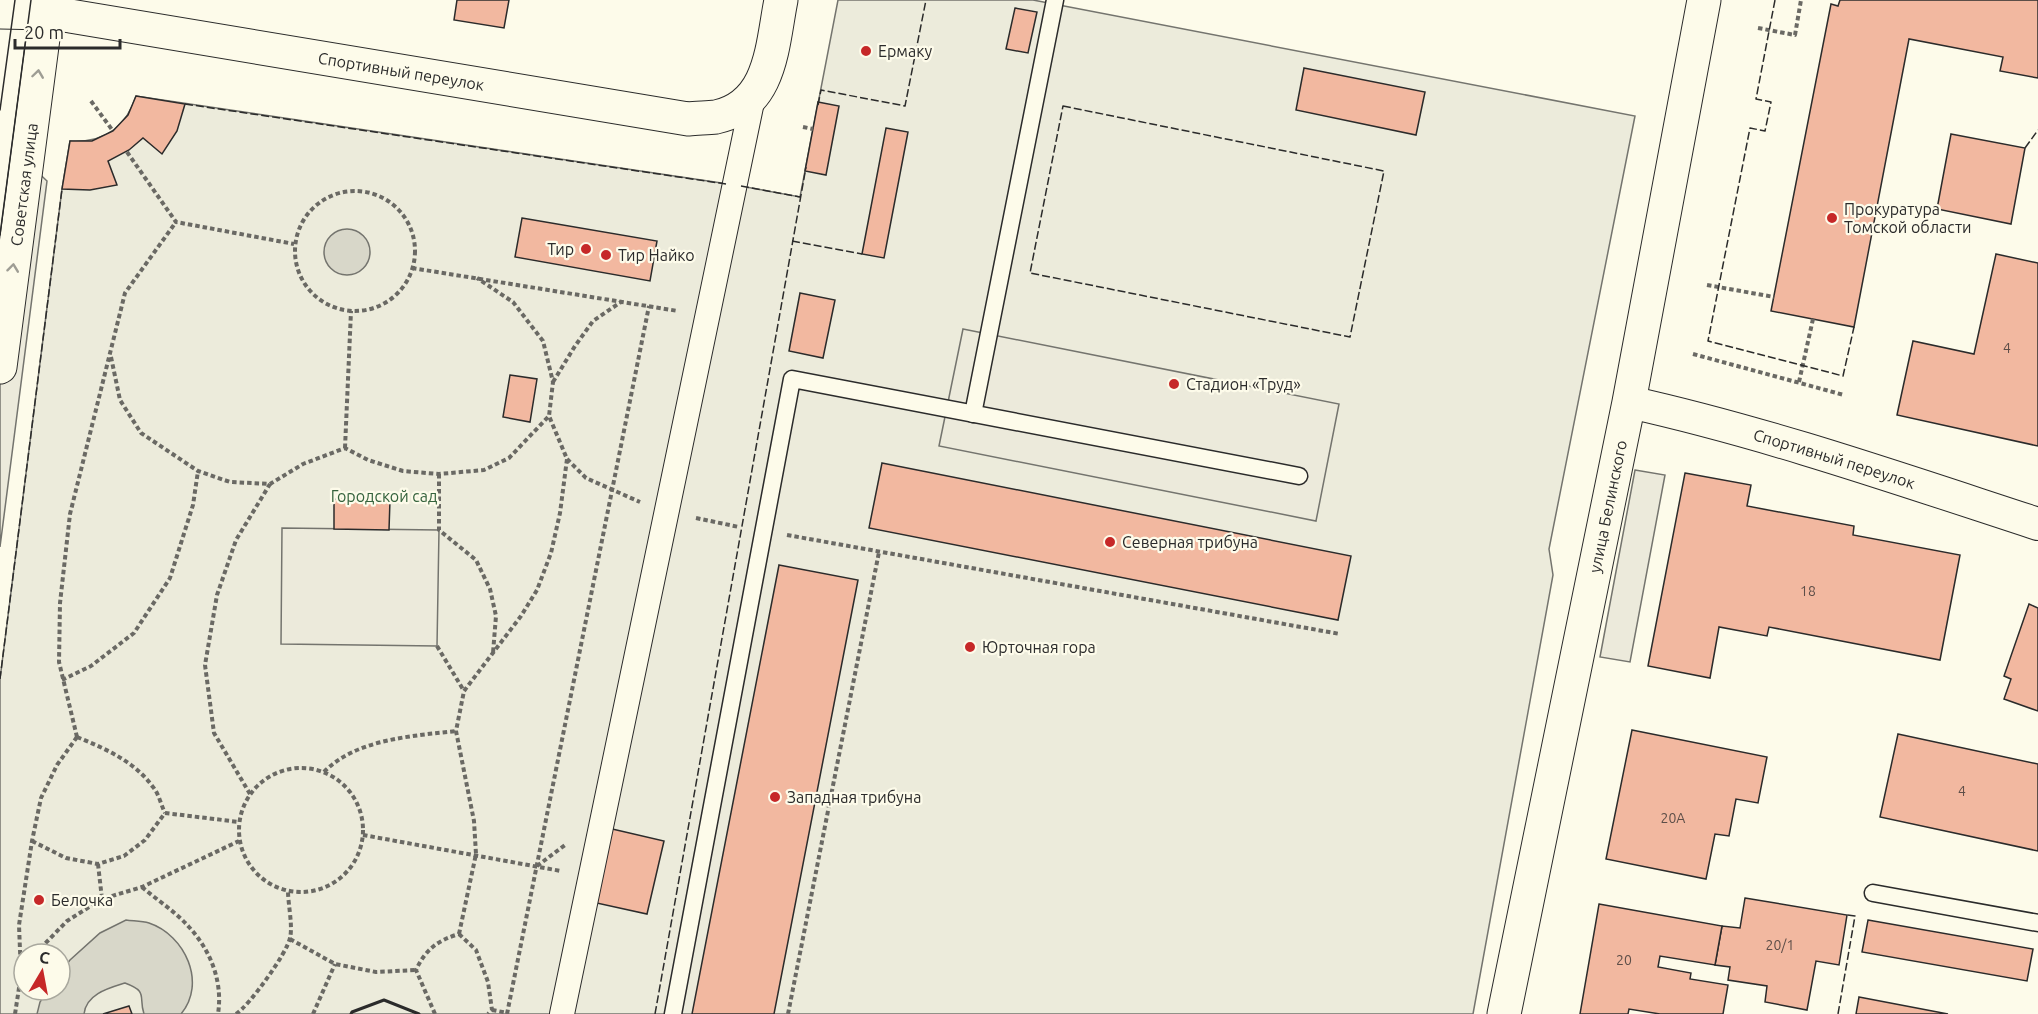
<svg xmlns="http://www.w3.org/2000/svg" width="2038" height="1014" font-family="Ubuntu,sans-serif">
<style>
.green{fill:#ecebdb;stroke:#74746e;stroke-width:1.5;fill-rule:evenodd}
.parking{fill:#eceadb;stroke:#74746e;stroke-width:1.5}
.water{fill:#d8d7c9;stroke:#74746e;stroke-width:1.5}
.building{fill:#f2b8a0;stroke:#2b2b2b;stroke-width:1.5}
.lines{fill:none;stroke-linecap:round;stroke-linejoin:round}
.service-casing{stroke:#2b2b2b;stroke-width:19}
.pedestrian-casing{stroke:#2b2b2b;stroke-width:26}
.minor-casing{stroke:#2b2b2b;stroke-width:34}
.tertiary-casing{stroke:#2b2b2b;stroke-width:35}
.path{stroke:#6a6964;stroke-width:4;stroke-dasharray:4.5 3;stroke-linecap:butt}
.service{stroke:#fdfbea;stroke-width:16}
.pedestrian{stroke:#fdfbea;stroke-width:24}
.minor{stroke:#fdfbea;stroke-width:32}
.tertiary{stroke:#fdfbea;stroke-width:33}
.tram{stroke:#2b2b2b;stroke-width:1.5}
.fence{stroke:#2b2b2b;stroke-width:1.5;stroke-dasharray:8 3;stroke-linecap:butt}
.wall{stroke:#2b2b2b;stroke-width:3}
.oneway{stroke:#9e9d94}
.poi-dot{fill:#c62828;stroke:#fdfbea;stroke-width:2}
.labels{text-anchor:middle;stroke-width:4.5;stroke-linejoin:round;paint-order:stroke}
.number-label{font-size:14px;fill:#5d4e48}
.poi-label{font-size:16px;fill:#2b2b2b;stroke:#fdfbea;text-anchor:start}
.street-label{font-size:16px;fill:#2b2b2b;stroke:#fdfbea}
.park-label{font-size:16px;fill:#34623c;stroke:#fdfbea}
</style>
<rect width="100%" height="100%" fill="#fdfbea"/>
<!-- green -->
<path class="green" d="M838,0H1033L1635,116L1549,549L1553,575L1473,1014H0V679L62,189L70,141C104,143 126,128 136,96L735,185L800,197ZM24,954H60V990H24Z"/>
<!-- parking -->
<g class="parking">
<path d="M26,161L47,181L0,547V367Z"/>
<path d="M963,329L1339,404L1316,521L939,446Z"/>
<path d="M1635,470L1665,475L1630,662L1600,657Z"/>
<path d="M282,528L439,530L437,646L281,644Z"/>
</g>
<!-- water -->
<g class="water">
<circle cx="347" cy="252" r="23"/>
<path d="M126,920C133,921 142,921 149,923C185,935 207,983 181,1014H144C138,996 149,992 125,983C109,988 86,994 84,1014H37L40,1002L48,990H60V973L70,960L100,933Z"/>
</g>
<!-- building -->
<g class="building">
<path d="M457,0H509L504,28L454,20Z"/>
<path d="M1840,0H2038V78L2000,71L2003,57L1909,39L1854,327L1771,311L1831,4L1838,6Z"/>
<path d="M1015,8L1037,12L1028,53L1006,49Z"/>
<path d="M1304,68L1425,92L1416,135L1296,110Z"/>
<path d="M136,96L185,104L177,131L162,154L143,138L129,150L108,161L117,185L90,190L62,189L70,141H92L113,131L128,115Z"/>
<path d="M818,102L839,106L826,175L805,171Z"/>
<path d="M886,128L908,132L884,258L862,254Z"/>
<path d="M1951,134L2025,148L2011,224L1937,209Z"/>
<path d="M522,218L657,241L650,281L515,257Z"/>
<path d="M1996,254L2038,263V446L1897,415L1913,341L1974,354Z"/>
<path d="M800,293L835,300L823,358L789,351Z"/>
<path d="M510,375L537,379L530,422L503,417Z"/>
<path d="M882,463L1351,556L1338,620L869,528Z"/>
<path d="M1685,473L1751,485L1747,506L1854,526L1853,535L1960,555L1940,660L1769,627L1767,636L1719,627L1710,678L1648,666Z"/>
<path d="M334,499L390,500L389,530L334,529Z"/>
<path d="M779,565L858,580L774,1014H692Z"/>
<path d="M2029,604L2038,608V711L2004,699L2011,679L2004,676Z"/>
<path d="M1632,730L1767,757L1758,803L1736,799L1729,836L1715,834L1706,879L1606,859Z"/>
<path d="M1898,734L2038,764V851L1880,817Z"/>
<path d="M608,828L664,841L647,914L592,902Z"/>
<path d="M1745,898L1847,915L1839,965L1816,961L1807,1010L1765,1002L1767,986L1728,980L1730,967L1715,965L1722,926L1740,928Z"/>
<path d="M1599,904L1722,926L1715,965L1660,956L1658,967L1691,973L1690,979L1728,985L1723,1014H1660L1629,1009L1628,1014H1580Z"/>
<path d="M1868,920L2033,949L2027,981L1862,952Z"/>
<path d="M1859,997L1948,1014H1856Z"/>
<path d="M129,1006L132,1014H103Z"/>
</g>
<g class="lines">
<defs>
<g id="service">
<path d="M973,414L1055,0"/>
<path d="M1873,893L2038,923"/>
<path d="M673,1014L792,379L1299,476"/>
</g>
<path id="pedestrian" d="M562,1014L753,97"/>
<g id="minor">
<path id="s1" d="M1629,402C1768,433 1903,480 2038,524"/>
</g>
<g id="tertiary">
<path id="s2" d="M0,12L46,13L70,16L688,119C697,118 707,118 716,117C772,105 772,45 781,0"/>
<path id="s3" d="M0,367L48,0"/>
<path id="s4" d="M1504,1014L1629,402L1704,0"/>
</g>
</defs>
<!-- service casing -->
<use href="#service" class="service-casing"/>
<!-- pedestrian casing -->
<use href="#pedestrian" class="pedestrian-casing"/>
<!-- minor casing -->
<use href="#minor" class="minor-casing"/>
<!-- tertiary casing -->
<use href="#tertiary" class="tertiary-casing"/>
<!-- path -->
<g class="path">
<path d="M1758,28L1795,35L1801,0"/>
<path d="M91,101L113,131"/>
<path d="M803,127L813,129"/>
<path d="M127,152L176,222L294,244"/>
<circle cx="355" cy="251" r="60"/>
<path d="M412,268L678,311"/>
<path d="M1707,285L1774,297"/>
<path d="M1693,354L1844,395"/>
<path d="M111,357L120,400L141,433L198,471L230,482L270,484L303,464L345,448L368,460L403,471L439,474L484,470L509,458L549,416L553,382L543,341L513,302L477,278"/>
<path d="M553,382L575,346L593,321L621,302"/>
<path d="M1799,382L1813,319"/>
<path d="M345,448L351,311"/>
<path d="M567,459L586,478L640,502"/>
<path d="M439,474V530L476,560L490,589L496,616L493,653"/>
<path d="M696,518L739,527"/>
<path d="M787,535L1340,634"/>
<path d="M437,646L464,691"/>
<path d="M62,680L91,666L134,633L170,578L193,505L198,471"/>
<path d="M77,737L59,662L60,603L70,514L125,293L176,222"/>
<path d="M77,737C106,749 134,761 153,787C159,794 161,805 165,813"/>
<circle cx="301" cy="830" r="62"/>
<path d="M324,772C356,739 412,736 456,731"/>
<path d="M250,794L214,733L205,665L217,595L236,540L270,484"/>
<path d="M165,813L239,822"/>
<path d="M363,835L561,871"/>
<path d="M32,841L66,858L98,864L124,856L145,840L165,813"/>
<path d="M98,864L102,899"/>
<path d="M537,866L565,845"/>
<path d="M142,887C157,900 176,912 189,927C211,951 223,982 218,1014"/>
<path d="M459,934L476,854L474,821L456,731L464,691L521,616L537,590L551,553L560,513L567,459L549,416"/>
<path d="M459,934L476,950L488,982L492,1010L488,1014"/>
<path d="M290,939L335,964L376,972L416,970"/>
<path d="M35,954L67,921L102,899L142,887L239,841"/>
<path d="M492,1010L508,1013"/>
<path d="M15,1014L21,975L19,925L32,841L41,798L57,765L77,737"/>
<path d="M236,1014C249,1006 287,953 290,938C293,926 288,904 288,891"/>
<path d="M313,1014L335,964"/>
<path d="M435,1014L416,970C425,950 438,940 459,934"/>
<path d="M507,1014L649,306"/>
<path d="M788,1014L879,552"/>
</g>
<!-- service -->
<use href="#service" class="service"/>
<!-- pedestrian -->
<use href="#pedestrian" class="pedestrian"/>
<!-- minor -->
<use href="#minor" class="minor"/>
<!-- tertiary -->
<use href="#tertiary" class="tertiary"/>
<!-- tram -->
<g class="tram">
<path d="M0,110L15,0"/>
<path d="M0,235L31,0"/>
</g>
<!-- fence -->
<g class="fence">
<path d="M1775,0L1756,99L1771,102L1765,131L1750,128L1708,341L1843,376L1854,327"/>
<path d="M185,104L726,184"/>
<path d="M818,105L821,90L905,106L926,0"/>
<path d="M1063,106L1384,171L1350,337L1030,273Z"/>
<path d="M2025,148L2038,130"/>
<path d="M741,186L800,197"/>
<path d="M792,241L862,254"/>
<path d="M0,679L62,189"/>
<path d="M655,1014L806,167"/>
<path d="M1838,1014L1855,916L1847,915"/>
</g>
<!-- wall -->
<path class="wall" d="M351,1014L352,1012L384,1000L419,1014"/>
</g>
<!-- one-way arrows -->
<defs><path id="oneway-chevron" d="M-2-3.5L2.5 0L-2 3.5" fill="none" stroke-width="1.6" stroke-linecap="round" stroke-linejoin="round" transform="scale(1.5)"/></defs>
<g class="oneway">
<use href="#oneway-chevron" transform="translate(38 74) rotate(-82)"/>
<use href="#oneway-chevron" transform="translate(13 268) rotate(-83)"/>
</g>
<!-- markers -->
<g class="poi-dot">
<circle cx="866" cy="51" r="6"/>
<circle cx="1832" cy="218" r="6"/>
<circle cx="586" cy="249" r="6"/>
<circle cx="606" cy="255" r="6"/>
<circle cx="1174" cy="384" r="6"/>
<circle cx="1110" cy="542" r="6"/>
<circle cx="970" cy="647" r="6"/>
<circle cx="775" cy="797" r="6"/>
<circle cx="39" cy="900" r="6"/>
</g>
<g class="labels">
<!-- number labels -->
<g class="number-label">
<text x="2007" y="353">4</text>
<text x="1808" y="596">18</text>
<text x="1962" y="796">4</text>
<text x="1673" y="823">20А</text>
<text x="1780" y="950">20/1</text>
<text x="1624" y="965">20</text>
</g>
<!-- poi labels -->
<g class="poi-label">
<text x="878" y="57">Ермаку</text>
<text x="1844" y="215">Прокуратура<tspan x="1844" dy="18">Томской области</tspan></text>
<text x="574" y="255" text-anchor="end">Тир</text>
<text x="618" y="261">Тир Найко</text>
<text x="1186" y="390">Стадион «Труд»</text>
<text x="1122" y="548">Северная трибуна</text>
<text x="982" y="653">Юрточная гора</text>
<text x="787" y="803">Западная трибуна</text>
<text x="51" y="906">Белочка</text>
</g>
<!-- street labels -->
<g class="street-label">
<text dy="6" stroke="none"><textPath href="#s2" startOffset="406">Спортивный переулок</textPath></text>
<text dy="6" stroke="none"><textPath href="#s3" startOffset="184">Советская улица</textPath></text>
<text dy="6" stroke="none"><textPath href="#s1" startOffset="213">Спортивный переулок</textPath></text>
<text dy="6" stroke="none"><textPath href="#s4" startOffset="518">улица Белинского</textPath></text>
</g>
<!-- park labels -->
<g class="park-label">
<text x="384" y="502">Городской сад</text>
</g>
</g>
<!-- north arrow -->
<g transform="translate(42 972) rotate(10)"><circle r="28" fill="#fdfbea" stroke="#a9a89e" stroke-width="1.5"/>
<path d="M0-4.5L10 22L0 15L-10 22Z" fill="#c62828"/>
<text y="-9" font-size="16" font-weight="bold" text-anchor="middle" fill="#2b2b2b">С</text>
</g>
<!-- scale -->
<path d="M15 39v9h105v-9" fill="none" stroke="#2b2b2b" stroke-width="3"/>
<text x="24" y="39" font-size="18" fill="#2b2b2b" stroke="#fdfbea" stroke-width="4.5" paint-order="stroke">20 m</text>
</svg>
